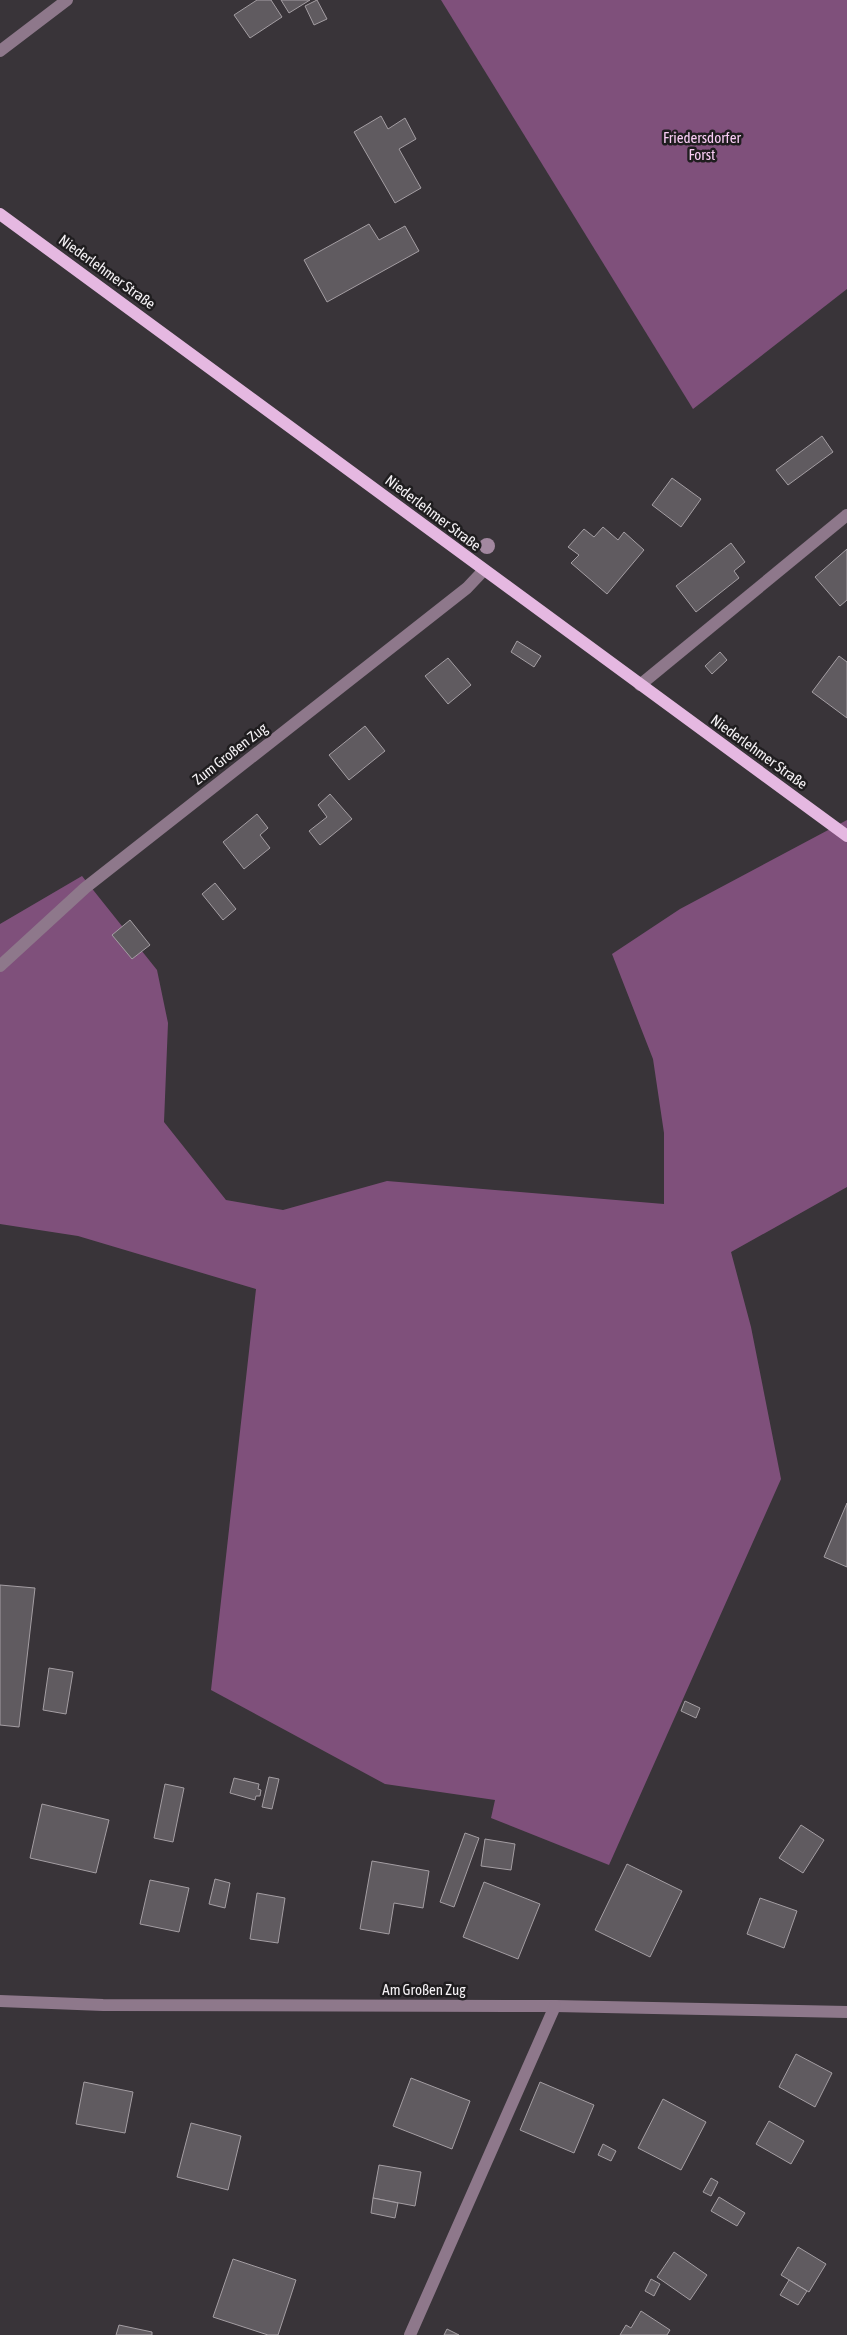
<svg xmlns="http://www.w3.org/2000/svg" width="847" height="2335" font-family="'Asap Condensed',sans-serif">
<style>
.forest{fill:#7f507b}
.building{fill:#605b60;stroke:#a49ea3}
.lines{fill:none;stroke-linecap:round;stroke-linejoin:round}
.minor{stroke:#8e788b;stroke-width:12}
.major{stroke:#e5b8e1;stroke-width:12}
.tree{fill:#a388a0}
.labels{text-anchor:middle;stroke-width:5;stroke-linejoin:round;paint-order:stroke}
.park-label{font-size:15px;fill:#f9cdf5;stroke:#1f1d1f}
.street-label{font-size:15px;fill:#f4f1f4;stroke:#1f1d1f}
</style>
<rect width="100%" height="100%" fill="#393439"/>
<!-- forest -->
<g class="forest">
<path d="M441,0H847V289L693,409Z"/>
<path d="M847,820V1187L731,1252L751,1327L781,1479L609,1865L491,1818L495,1800L385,1784L211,1690L256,1289L78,1236L0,1224V924L82,876L157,970L168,1023L164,1122L226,1200L283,1210L387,1181L664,1204V1133L653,1059L612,954L680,909Z"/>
</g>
<!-- building -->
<g class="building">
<path d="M257,0H271L282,17L250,38L234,15Z"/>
<path d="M281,0H310L289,13Z"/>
<path d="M317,0L327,19L314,25L305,6Z"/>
<path d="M381,116L388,129L405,118L416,139L399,149L421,188L395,203L354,132Z"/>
<path d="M369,224L379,240L405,226L419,251L327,302L304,260Z"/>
<path d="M822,436L833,452L788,485L776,470Z"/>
<path d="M672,478L701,499L681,527L652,505Z"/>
<path d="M603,527L618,540L624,532L644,550L607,594L571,563L579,555L568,547L584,529L594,537Z"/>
<path d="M731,543L745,562L734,571L739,578L696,612L676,586Z"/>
<path d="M847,549V600L840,606L815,577Z"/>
<path d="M517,641L541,656L534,667L511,652Z"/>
<path d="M720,652L727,660L712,674L705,666Z"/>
<path d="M839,656L847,662V718L812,692Z"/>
<path d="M448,658L471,685L448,704L425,676Z"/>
<path d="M365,726L385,751L349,780L329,755Z"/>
<path d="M330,794L352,819L320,845L309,831L327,817L318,805Z"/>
<path d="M257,814L268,828L260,835L270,848L244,869L223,842Z"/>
<path d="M215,883L236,909L223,920L202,894Z"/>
<path d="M130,920L150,945L132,959L112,935Z"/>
<path d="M847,1503V1567L824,1557Z"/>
<path d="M0,1585L35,1588L19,1727L0,1725Z"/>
<path d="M49,1668L73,1672L66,1714L43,1710Z"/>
<path d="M685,1701L700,1708L696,1718L681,1711Z"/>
<path d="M269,1777L279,1779L272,1809L262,1807Z"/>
<path d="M234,1778L259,1784L258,1789L261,1790L260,1796H256L255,1800L230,1793Z"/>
<path d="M165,1784L184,1788L173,1842L154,1838Z"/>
<path d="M42,1804L109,1820L96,1873L30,1858Z"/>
<path d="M801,1825L824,1840L803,1873L779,1858Z"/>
<path d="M465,1833L479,1838L454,1907L440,1902Z"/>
<path d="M485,1839L515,1844L511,1870L481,1866Z"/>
<path d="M372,1861L429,1871L423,1908L394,1903L389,1934L360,1929Z"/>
<path d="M627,1864L682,1891L650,1957L595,1930Z"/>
<path d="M215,1879L230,1883L225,1908L209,1904Z"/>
<path d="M150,1880L189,1888L179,1932L140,1924Z"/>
<path d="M484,1882L540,1904L518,1959L463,1937Z"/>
<path d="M257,1893L285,1898L278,1943L250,1939Z"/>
<path d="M760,1898L797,1911L784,1948L747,1934Z"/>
<path d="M796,2054L832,2073L815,2107L779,2087Z"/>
<path d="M411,2078L470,2101L452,2149L393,2126Z"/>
<path d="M84,2082L133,2092L125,2133L76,2124Z"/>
<path d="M540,2082L594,2105L574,2153L520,2130Z"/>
<path d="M663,2099L706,2122L681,2170L638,2148Z"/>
<path d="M769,2121L804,2141L791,2164L756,2144Z"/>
<path d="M191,2123L241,2136L228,2190L177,2177Z"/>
<path d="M603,2144L616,2151L611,2161L598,2155Z"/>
<path d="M379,2165L421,2172L415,2206L373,2198Z"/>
<path d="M711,2178L718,2182L711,2196L703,2192Z"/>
<path d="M719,2197L745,2213L737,2226L711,2211Z"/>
<path d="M373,2198L398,2203L395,2218L371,2213Z"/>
<path d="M798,2247L826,2264L809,2292L781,2275Z"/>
<path d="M674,2252L707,2275L690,2300L657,2277Z"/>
<path d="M233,2259L296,2280L278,2335H268L213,2317Z"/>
<path d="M651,2279L660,2284L654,2296L645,2291Z"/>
<path d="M789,2280L807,2291L798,2305L780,2295Z"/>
<path d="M641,2311L670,2330L667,2335H620L626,2325L631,2328Z"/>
<path d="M119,2325L152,2332V2335H116Z"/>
<path d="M447,2329L459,2335H444Z"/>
</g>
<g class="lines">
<!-- minor -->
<g class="minor">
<path d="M0,51L67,0"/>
<path d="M640,685L847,515"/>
<path d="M0,966L85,888L467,588L483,571"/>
<path d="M0,2001L103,2005L555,2006L847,2012"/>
<path d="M410,2335L555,2006"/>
</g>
<!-- major -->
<path class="major" d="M0,214L847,836"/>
</g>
<!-- trees -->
<circle class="tree" cx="487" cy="546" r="8"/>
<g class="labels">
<!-- park labels -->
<g class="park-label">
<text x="702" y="143">Friedersdorfer<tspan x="702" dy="17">Forst</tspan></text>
</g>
<!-- street labels -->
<g class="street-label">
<text transform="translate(107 272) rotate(36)" y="5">Niederlehmer Straße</text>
<text transform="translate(433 513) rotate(37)" y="5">Niederlehmer Straße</text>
<text transform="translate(759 752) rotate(36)" y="5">Niederlehmer Straße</text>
<text transform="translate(230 754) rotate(-38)" y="5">Zum Großen Zug</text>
<text x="424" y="1995">Am Großen Zug</text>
</g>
</g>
</svg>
